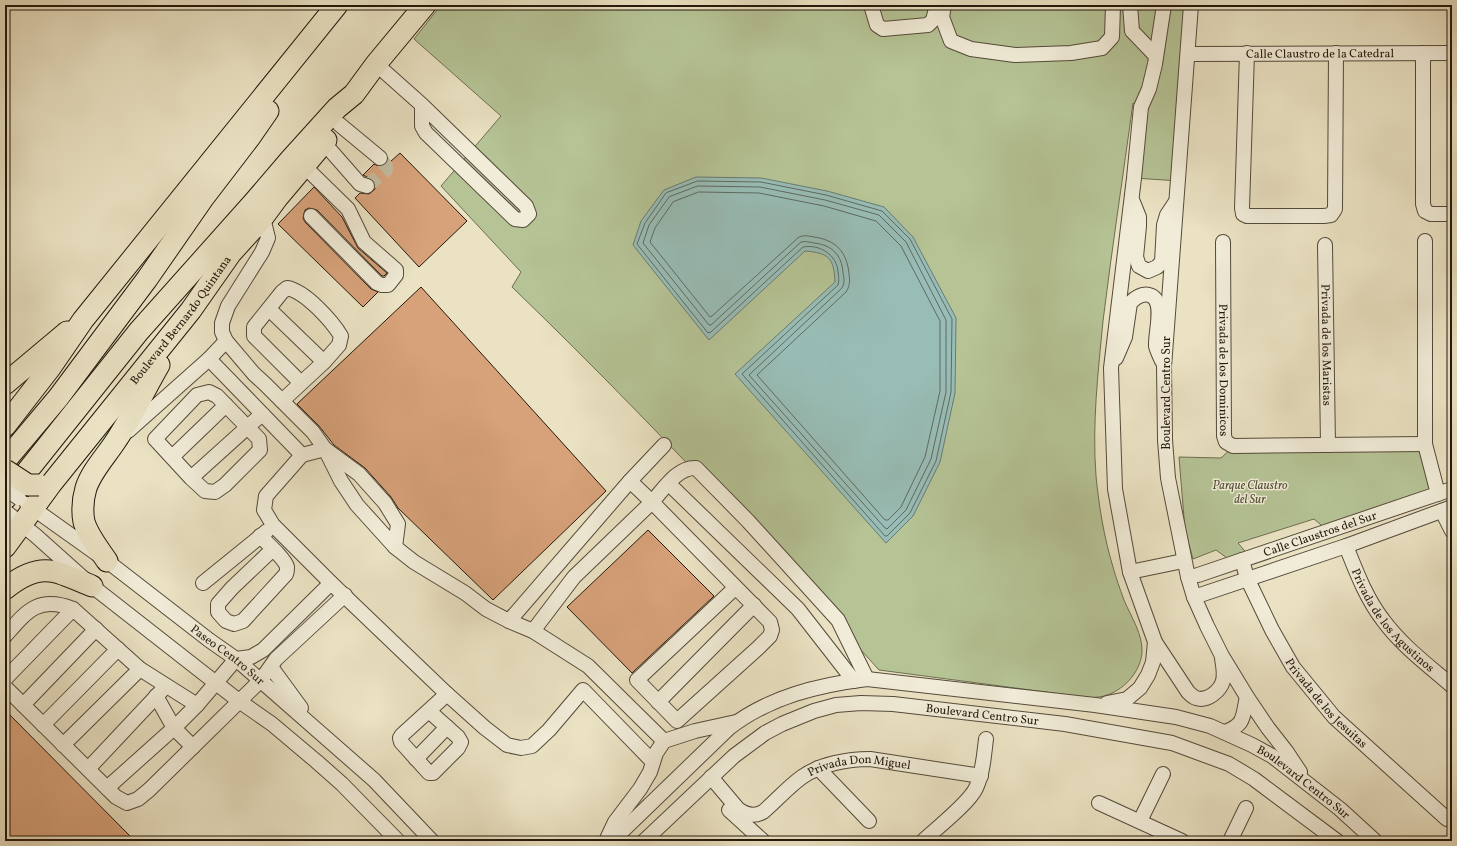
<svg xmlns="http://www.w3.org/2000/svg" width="1457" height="846" font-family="Vollkorn,serif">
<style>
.green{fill:#b5c395;stroke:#6c6e50}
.water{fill:#98bdb6;stroke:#697b72}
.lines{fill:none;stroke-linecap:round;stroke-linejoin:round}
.shore{stroke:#5e6a61;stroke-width:1}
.building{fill:#d7a179;stroke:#23180c}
.minor-tunnel{stroke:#c2ba9e;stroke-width:14;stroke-dasharray:14 7;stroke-linecap:butt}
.minor-casing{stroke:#554a3a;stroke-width:16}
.highway-casing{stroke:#23180c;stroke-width:23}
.minor{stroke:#f1ecd8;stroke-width:14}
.highway{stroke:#eae2c3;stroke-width:21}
.minor-bridge-casing{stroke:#554a3a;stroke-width:16;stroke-linecap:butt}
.highway-bridge-casing{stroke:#23180c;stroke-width:23;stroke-linecap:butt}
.minor-bridge{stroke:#f1ecd8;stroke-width:14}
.highway-bridge{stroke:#eae2c3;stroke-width:21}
.labels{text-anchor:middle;stroke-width:3;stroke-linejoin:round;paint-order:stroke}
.street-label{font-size:12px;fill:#23180c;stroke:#f1ecd8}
.park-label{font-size:12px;font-style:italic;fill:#4f4b35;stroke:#f1ecd8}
</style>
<rect width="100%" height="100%" fill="#eae2c3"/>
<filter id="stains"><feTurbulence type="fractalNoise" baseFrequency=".005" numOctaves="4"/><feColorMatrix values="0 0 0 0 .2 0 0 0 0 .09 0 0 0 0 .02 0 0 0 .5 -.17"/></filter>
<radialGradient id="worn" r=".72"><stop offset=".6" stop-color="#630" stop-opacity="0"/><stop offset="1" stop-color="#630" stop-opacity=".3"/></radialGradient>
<!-- green -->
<g class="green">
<path d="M441,5H1191L1179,181L1134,178L1141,107L1133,103C1123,176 1112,248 1103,321C1098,373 1092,424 1096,476C1099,507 1104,537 1113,567C1116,578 1120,589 1124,600C1131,617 1143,634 1142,653C1140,673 1123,691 1104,696C1100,697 1096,697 1091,698L879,670C838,624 796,579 754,534C675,450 595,367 512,287L521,272L441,186L501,116L414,39Z"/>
<path d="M1425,444L1438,494L1328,531L1314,519L1238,543L1250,557L1234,563L1216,550L1193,559L1185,530L1179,457L1221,458L1233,447Z"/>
</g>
<!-- water -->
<path class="water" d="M696,177L761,178L827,191L884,207L913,237L956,318L955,393L940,462L913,516L886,543L735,374L835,282C834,258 829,253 805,251L709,340L633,245L641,221L664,190Z"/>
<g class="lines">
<!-- shore -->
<g class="shore">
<path d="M698,181L761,182L826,195L882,211L910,239L952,319L951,392L936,461L910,513L887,536H885L742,374L838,285C839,281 839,276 838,272C837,255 820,244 803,247L711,332L708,333L637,244L645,223L666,193Z"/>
<path d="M698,186L760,187L825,200L879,215L906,242L946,320V392L931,459L906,510L887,529L885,528L749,375L842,288C845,283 844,278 843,273C842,255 832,245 814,243C809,242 806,241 801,242L711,325H709L643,243L649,225L669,197Z"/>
<path d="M699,192L759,193L824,206L876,221L901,246L940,321V391L925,457L901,507L888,520H885L757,375L846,292C850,286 850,281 849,274C847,252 836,240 814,237C809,236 804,235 799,237L712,316L710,317L650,242L655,228L673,202Z"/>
</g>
</g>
<!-- building -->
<g class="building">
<path d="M400,153L467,221L419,267L355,198L360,193L369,194L375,189V184L373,180L363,175L374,164L378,166H383L387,163L388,159L390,162Z"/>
<path d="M314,187L342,217L358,248L387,273L384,276H382L317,210L309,208L305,210L303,218L305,222L371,289L378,292L363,307L278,224Z"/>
<path d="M421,287L606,491L493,600L398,508L391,497L365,468L334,445L319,426L297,404Z"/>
<path d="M648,530L714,596L632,673L567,607Z"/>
<path d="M5,710L130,836L126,841H5Z"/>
</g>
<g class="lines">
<!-- minor-tunnel -->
<path class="minor-tunnel" d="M367,186L386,170V166L380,158"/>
<defs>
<g id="minor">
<path d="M871,5L877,25L883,29L928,25L933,20L937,5"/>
<path d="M944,5L942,17L951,41L971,49L1015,55L1071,53L1102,48L1112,37L1113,5"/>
<path d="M1130,5L1132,31L1156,56"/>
<path d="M1191,5L1164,367L1165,440L1168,478L1188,577L1194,597L1207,626L1222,656L1247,697L1268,728L1286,751L1300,772"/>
<path d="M1247,53L1242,208L1243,214L1247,216H1324L1331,215L1335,209L1336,53"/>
<path d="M1423,53V204L1425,211L1431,214H1452"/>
<path id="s1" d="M1188,54L1452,53"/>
<path d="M376,64L422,105L526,206L529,214L523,220L515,219L426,133L422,126V105"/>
<path d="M339,124L380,158"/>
<path d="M324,143L360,184L367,186"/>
<path d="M304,166L348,209L364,242L396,270V275L388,285H382L377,283L311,216"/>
<path d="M1133,202L1139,217V226L1136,257L1139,266L1148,271L1157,267L1162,262L1164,225L1167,215L1175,203"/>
<path d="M261,220L265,226L268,238L262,252L228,306L222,323V332L226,341L254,374L265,384L313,432L325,449L341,481L357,505L395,547L414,562L465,593L486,609L509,621L533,631L588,666L664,741"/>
<path d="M1425,241V444L1438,494"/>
<path id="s2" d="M1223,242L1224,436L1226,442L1233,446L1425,444"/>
<path id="s3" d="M1325,245L1328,445"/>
<path d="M269,309L324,362"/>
<path d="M1116,358L1125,337L1130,303C1135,298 1142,293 1149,295C1166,299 1155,333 1156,346C1157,351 1160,356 1162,361"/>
<path d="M209,359L302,455L266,496L264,510L273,525L331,583L447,694L485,728L507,745L521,748L532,746L549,730L583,690L653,762"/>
<path d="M282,401L324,362L339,345L341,336C332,321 305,291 287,288L282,292L254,327V336L301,383"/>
<path d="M128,431L209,359L226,341"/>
<path d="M302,455L325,449L359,474L385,503L398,524L395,547"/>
<path d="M172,457L226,405"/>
<path d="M191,478L205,491L215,492L225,485L260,450L259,439L217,396L209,392L197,395L155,439L191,478L262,414"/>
<path d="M630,481L664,445"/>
<path d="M669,484L798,609L854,681"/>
<path id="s4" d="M27,504L107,561L209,640L236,659L374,780L432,841"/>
<path d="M5,511L35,535L92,586L239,701L272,724L316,761L342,784L398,841"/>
<path d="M1442,511L1452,531"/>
<path d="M260,536C267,543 285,559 287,567C287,569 287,572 286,574L243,621L234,624L226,621L218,612V604L232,588L273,549"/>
<path id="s5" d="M1346,546C1356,571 1366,598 1383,620C1402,646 1428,665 1452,686"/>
<path id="s6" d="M1242,560L1247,578L1272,630L1293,667L1334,717L1447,819"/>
<path d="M1130,572L1183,561"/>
<path id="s7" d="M1188,577L1198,575L1452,489"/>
<path d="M203,583L267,531"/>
<path d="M1194,597L1346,546L1452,507"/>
<path d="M509,621L630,481L652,502C664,489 677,467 696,468L748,521L838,620L867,679"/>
<path d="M533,631L574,577L652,502L770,622L772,630L770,636L758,648L677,721L637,680L735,588"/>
<path d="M5,636C26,612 38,595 73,609L140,669L197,705L236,659L251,657L263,650L331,583"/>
<path d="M1155,642L1188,692C1190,694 1193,697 1196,698C1207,702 1220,691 1223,681C1225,673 1223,666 1222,658"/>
<path d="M271,667L301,708"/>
<path d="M5,679L73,609"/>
<path d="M5,687L116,797L127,803L138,799L149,790L261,680L276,659L345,595"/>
<path d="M156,696L174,728L193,747"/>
<path d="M658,702L754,605"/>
<path d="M1107,703L1127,699L1140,688L1148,675L1153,662L1155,642L1130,572L1115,489L1111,368L1134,178L1141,107L1149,89L1155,64L1164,5"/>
<path d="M23,705L96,629"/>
<path d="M429,711L458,737L461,742L458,748L433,773H429L401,742L400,738L402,735L447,694"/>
<path d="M43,725L118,649"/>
<path d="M1225,732C1246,724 1242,717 1247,697"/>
<path d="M63,745L140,669"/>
<path d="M416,759L447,727"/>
<path d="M818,768L869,821"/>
<path d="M88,769L166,686"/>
<path id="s8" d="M711,777L738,809C746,815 754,817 763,812C776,801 788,787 802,777C820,764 848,759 870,759L981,776"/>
<path d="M107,788L174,728L197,705"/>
<path d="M1099,803L1182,841"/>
<path d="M729,810L763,841"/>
<path d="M1140,821L1163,774"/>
<path d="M606,841L615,822L640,789L650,772L656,753L664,741L695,731L736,722"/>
<path id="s9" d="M612,841L729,728C769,697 818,685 867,679L1095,705L1176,717L1210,726L1252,745L1272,756L1340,809L1375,841"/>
<path id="s10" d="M644,841L734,756L765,733L782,724L814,711L836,705L861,703L893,704L1065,724L1172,743L1229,764L1254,779L1337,841"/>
<path d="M923,841C937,828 969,803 976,788C983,773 984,755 986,739"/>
<path d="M1230,841L1246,808"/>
</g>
<g id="highway">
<path d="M5,384L67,332"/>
<path d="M5,426L50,368L83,320L337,5"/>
<path d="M5,461L58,398L147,279L204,197L250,137L268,111"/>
<path d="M5,499L139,331L255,201L290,160L337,108L354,94L376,64L425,5"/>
<path id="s11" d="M5,547L51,484L191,310L231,253L261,220L278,197L326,140"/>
<path d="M107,561C99,549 88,536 84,522C82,511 83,498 86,488C92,470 107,455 117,439C133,415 145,389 159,365"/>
<path d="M5,589C17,579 34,569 50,571C62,572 81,582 92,586"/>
</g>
</defs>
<!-- minor casing -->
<use href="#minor" class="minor-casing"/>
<!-- highway casing -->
<use href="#highway" class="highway-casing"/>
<!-- minor -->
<use href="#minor" class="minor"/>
<!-- highway -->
<use href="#highway" class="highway"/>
<defs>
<path id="minor-bridge" d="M5,489L19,498"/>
<path id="highway-bridge" d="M5,470L28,485H39"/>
</defs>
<!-- minor-bridge casing -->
<use href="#minor-bridge" class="minor-bridge-casing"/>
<!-- highway-bridge casing -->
<use href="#highway-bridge" class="highway-bridge-casing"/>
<!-- minor-bridge -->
<use href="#minor-bridge" class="minor-bridge"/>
<!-- highway-bridge -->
<use href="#highway-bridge" class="highway-bridge"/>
</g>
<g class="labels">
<!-- street labels -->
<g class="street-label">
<text dy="4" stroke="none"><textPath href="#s1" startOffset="132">Calle Claustro de la Catedral</textPath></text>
<text dy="4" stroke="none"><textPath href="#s11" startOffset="287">Boulevard Bernardo Quintana</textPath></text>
<text dy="4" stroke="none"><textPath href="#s3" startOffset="100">Privada de los Maristas</textPath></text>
<text dy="4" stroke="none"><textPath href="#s2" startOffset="128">Privada de los Dominicos</textPath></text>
<text transform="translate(1166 393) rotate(-90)" y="4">Boulevard Centro Sur</text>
<text dy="4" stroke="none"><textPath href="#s7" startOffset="139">Calle Claustros del Sur</textPath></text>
<text dy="4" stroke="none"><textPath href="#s5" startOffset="89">Privada de los Agustinos</textPath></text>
<text dy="4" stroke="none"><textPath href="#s4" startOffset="251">Paseo Centro Sur</textPath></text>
<text dy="4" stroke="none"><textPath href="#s6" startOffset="168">Privada de los Jesuitas</textPath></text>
<text dy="4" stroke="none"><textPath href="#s10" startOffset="386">Boulevard Centro Sur</textPath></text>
<text dy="4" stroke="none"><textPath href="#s8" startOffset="181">Privada Don Miguel</textPath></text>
<text dy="4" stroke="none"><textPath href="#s9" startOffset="767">Boulevard Centro Sur</textPath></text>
</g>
<!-- park labels -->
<g class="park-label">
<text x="1250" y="489">Parque Claustro<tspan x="1250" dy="14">del Sur</tspan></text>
</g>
</g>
<!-- margin -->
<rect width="1457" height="846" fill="none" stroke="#eae2c3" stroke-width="20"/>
<rect x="6" y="6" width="1445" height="834" fill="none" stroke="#23180c" stroke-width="2"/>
<rect x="10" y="10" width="1437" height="826" fill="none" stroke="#23180c"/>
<rect width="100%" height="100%" filter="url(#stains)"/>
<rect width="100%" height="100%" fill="url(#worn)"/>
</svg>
